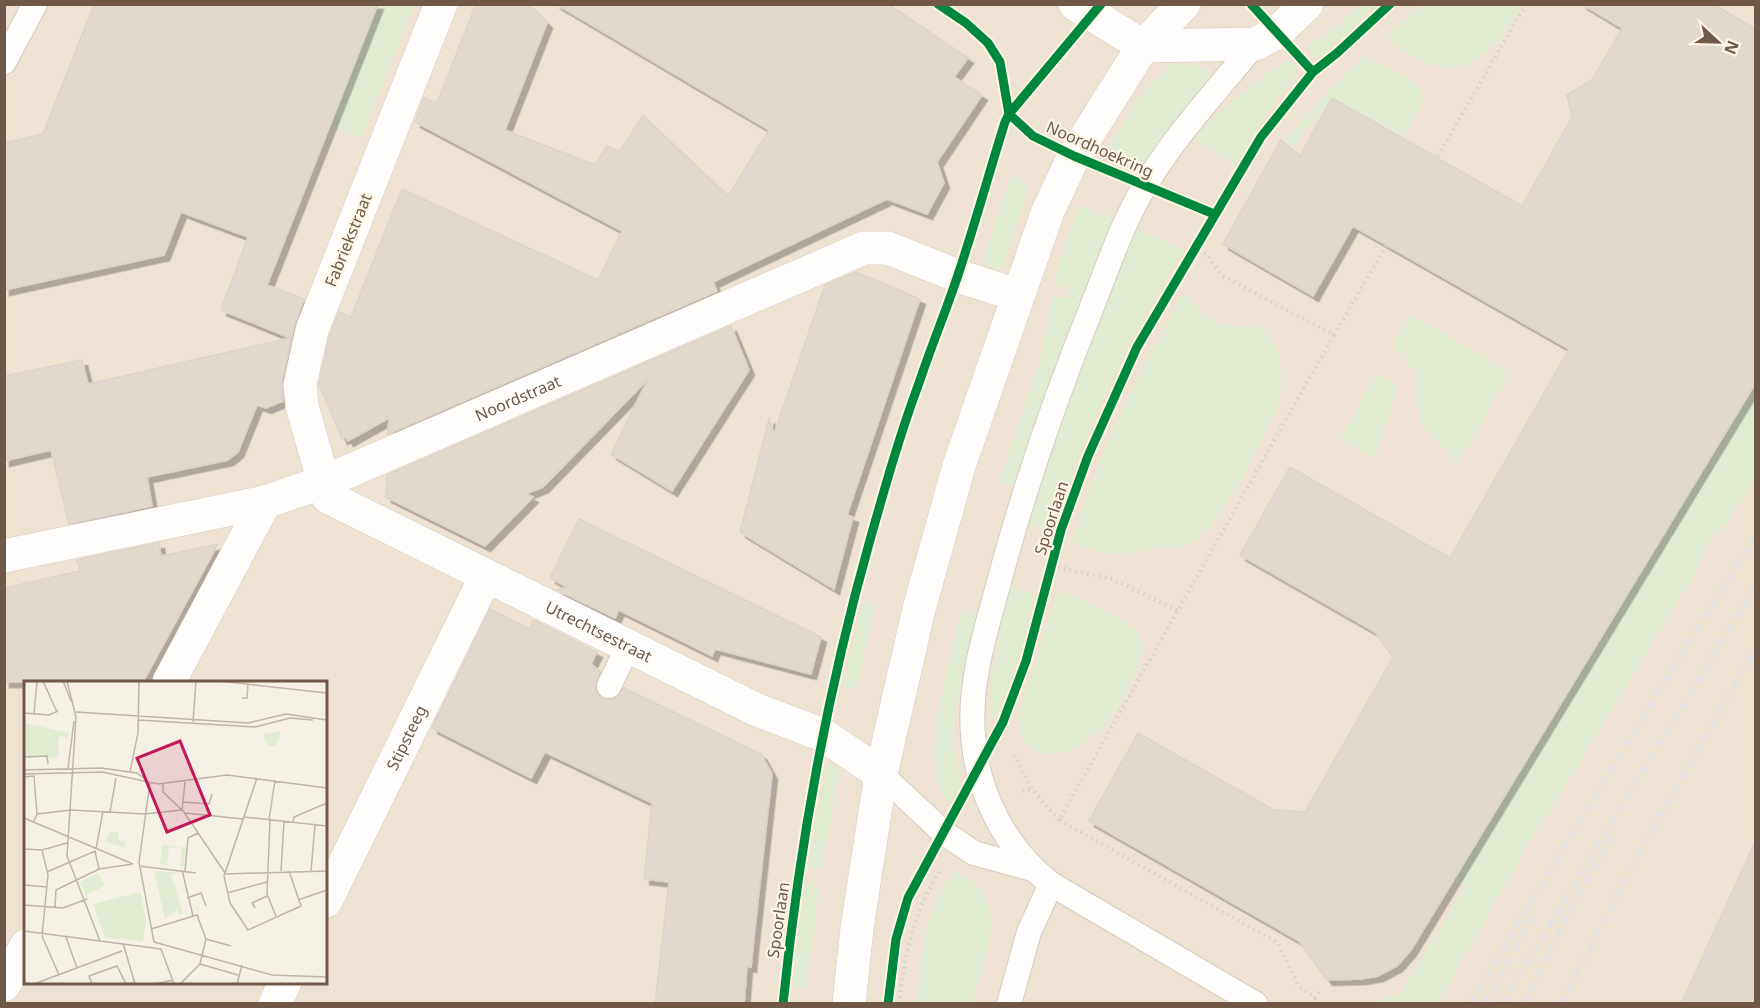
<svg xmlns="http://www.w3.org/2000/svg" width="1760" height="1008" font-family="'Noto Sans',sans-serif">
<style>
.residential{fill:#eee3d3;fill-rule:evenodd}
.grass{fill:#e0ebd1}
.building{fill:#e1d8ce;stroke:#ddd3c9;stroke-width:1.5;filter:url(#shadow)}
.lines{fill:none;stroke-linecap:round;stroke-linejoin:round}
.service-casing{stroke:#d3cbc1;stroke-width:26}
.minor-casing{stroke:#d3cbc1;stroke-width:34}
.tertiary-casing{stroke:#d3cbc1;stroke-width:34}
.path{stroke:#d6cfc8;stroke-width:4;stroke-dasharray:1.5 4.5;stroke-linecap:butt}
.service{stroke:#fefdfb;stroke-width:24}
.minor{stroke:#fefdfb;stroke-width:33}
.tertiary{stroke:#fefdfb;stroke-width:33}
.rail{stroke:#e3e1e3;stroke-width:4.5;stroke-dasharray:9 6;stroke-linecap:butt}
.cycleway-casing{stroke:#fef5e5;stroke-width:13}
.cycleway{stroke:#00873e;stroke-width:9}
.labels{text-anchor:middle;stroke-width:4.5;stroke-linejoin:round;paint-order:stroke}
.street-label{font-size:16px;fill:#705848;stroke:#fef5e5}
.inset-road{fill:none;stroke:#c0b3a7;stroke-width:1.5}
.view{fill:#c2185b;fill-opacity:0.15;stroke:#c2185b;stroke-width:3}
.inset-edge{fill:none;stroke:#705848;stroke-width:3}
</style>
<defs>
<filter id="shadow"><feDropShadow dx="5.5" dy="5.5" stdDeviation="0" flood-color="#0004"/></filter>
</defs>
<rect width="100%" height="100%" fill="#f5f0e6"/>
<!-- residential -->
<path class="residential" d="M5,5H1755V1003L5,1004ZM26,682H326V982H26Z"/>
<!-- grass -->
<g class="grass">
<path d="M378,5H414L361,138L330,126Z"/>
<path d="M1360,5H1377L1323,56L1317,57L1307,47L1335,27Z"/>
<path d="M1421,5V4L1522,5C1486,67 1447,92 1387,36Z"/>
<path d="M1365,56C1382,71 1434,75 1420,109C1416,119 1409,128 1404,138L1333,98L1293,146L1284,141L1325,94Z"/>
<path d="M1290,58L1295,68L1293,80L1278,96L1236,165L1194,139C1223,108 1254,81 1290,58Z"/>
<path d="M1180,63L1209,69L1211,77L1163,135L1139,172L1103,157L1134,105L1169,65Z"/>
<path d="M1011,176L1030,184L1002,269L982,264Z"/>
<path d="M1080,205L1114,219L1059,359L1016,485L1012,486L1002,483L1000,479L1041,358L1052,297L1070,298V285H1054L1063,249Z"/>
<path d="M1136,229L1184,250C1130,338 1082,431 1053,531L1028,524L1077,377Z"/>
<path d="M1184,292C1194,302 1203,317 1217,323C1241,332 1260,313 1275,347C1282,361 1284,380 1280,396C1273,426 1218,529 1192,543C1179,550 1166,547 1152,548C1139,550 1124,555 1111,554C1099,553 1084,546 1072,542L1102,456L1136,382Z"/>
<path d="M1410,315L1510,372L1457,465L1419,419L1416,373L1393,345Z"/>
<path d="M1376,375L1398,385L1375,459L1340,439Z"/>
<path d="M1755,384V477L1731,517L1709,541L1693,576L1556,801L1532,837L1438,1003H1370L1400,994L1465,887L1454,880Z"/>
<path d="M1010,587L1035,594C1029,617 1010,707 994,718L991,715C990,671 1000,630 1010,587Z"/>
<path d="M1058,591C1081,601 1124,615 1138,635C1148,651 1138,668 1130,682C1124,696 1117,711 1107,722C1080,754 1024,778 1018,717Z"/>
<path d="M863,601L876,604L856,690L843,686Z"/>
<path d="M963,611L975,614L977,618L955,713L953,746L960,784L952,801L948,802C920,770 941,698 950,661C953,645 956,626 963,611Z"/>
<path d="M826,765L840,768L821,869L807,866Z"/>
<path d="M954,870C961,875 971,880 977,886C1006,915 981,970 972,1003H916L925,934L936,902Z"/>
<path d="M805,884L819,886L806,990L792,987Z"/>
</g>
<!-- building -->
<g class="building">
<path d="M94,4H378L267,285L304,299L294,326L282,381L283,401L266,408L257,405L238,452L228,460L147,477L152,506L69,524L51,450L4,461V376L82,360L88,384L290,338L221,310L248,237L181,212L164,255L4,290V143L43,134Z"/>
<path d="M476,4H528L547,23L505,130L595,165L607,146L619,152L643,116L728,196L769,130L556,4H888L968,58L954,77L982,95L937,162L944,183L927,214L887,199L713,282L717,291L388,434L389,418L348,441L346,437L342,439L319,384L330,335L339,312L351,317L402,189L598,280L622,231L415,122L424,98L437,103Z"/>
<path d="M1582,4H1713L1755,29V384L1411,950L1397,966L1378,976L1361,979L1327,980L1299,941L1089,821L1138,733L1274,810L1305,812L1393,657L1375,632L1240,555L1290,467L1450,558L1569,349L1353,226L1313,296L1223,244L1281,140L1300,156L1332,98L1522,206L1572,117L1567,95L1592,80L1622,28Z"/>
<path d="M856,272L920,299L847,515L853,517L834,589L740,532L769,419L774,434L825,285Z"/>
<path d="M731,326L749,370L672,491L611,454L648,379L543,487L526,494L533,497L485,546L386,497L387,475Z"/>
<path d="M579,519L821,637L811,674L715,649L712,656L619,610L615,618L557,590L567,587L550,578Z"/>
<path d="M159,543L161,556L218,544L143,682H4V588L80,571L77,560Z"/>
<path d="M490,609L530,629L533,620L597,652L591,664L600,671L595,688L597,693L602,698L609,700L616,698L624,688L761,754L772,774L753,946L751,967L747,966L744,1004H655L669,882L644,879L652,803L545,752L531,778L432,728Z"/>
<path d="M1755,842V1004H1681Z"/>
</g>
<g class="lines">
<defs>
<g id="service">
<path d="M1255,44C1218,89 1177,133 1146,184C1123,221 1109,264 1093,304C1055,398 1022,494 996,593C983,639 969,687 973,735C977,793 1005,848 1051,884L1256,1004"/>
<path d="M4,62L35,4"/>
<path d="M609,686L628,647"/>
<path d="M881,774L944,833L974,853L1032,869"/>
<path d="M1009,1004L1029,932L1051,884"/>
</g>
<g id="minor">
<path id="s1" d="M441,4L312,330L300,385L302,406L328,497L757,710L823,735L881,774"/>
<path id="s2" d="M4,556L265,502L324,482L864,248H888L958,276L1017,295"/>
<path d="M169,682L265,502"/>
<path id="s3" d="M326,901L486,576"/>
<path d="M4,985L26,946"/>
<path d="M275,1004L285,982"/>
</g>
<g id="tertiary">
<path d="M1075,4L1143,46"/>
<path d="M1143,46L1255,44L1278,32L1307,4"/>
<path d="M849,1004L857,928L881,774L919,609L959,466L1048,211L1074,156L1143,46L1184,4"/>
</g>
</defs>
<!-- service casing -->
<use href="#service" class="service-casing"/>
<!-- minor casing -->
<use href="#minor" class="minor-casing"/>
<!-- tertiary casing -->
<use href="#tertiary" class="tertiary-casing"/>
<!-- path -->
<g class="path">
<path d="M1438,156L1526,4"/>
<path d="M1197,243L1223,276L1334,335L1059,820L1278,943L1298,985L1315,998L1320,990"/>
<path d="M1334,335L1386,246"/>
<path d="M1052,566L1112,579L1178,611"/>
<path d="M1014,755L1032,789L1059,820"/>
<path d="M1022,791L1032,789"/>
<path d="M899,1004C904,956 914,911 940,871"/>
</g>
<!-- service -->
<use href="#service" class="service"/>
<!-- minor -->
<use href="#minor" class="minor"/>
<!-- tertiary -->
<use href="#tertiary" class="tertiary"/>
<!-- rail -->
<g class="rail">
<path d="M1470,1004L1667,677L1756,535"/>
<path d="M1485,1004L1535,912"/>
<path d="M1502,1004L1756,585"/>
<path d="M1524,1004L1560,929L1615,831"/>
<path d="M1561,1004L1631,868L1756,647"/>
</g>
<defs>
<g id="cycleway">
<path d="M938,4L966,23L988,43L1000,62L1009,114L1033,136L1074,156L1214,214"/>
<path d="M1251,4L1313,72"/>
<path d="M783,1004C799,847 827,692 870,540C885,487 900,434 919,383C931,347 946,311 958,275C975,224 989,173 1005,122L1009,114L1101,4"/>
<path d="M888,1004L896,939L908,898L1003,722L1026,661L1061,530L1088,456L1137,347L1261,137L1313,72L1337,53L1390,4"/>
</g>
</defs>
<!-- cycleway casing -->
<use href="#cycleway" class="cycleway-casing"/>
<!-- cycleway -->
<use href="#cycleway" class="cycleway"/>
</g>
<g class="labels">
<!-- street labels -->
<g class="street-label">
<text transform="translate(1100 149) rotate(24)" y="6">Noordhoekring</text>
<text transform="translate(348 240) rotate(-68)" y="6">Fabriekstraat</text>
<text dy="6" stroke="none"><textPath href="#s2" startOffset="540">Noordstraat</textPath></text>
<text transform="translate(1051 518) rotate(-72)" y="6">Spoorlaan</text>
<text dy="6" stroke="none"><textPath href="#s1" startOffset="825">Utrechtsestraat</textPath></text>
<text dy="6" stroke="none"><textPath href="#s3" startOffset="182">Stipsteeg</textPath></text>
<text transform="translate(778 920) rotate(-82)" y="6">Spoorlaan</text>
</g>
</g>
<!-- overview -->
<g transform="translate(24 681)">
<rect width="303" height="303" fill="#f5f0e6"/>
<path d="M257,50L252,65H243L239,53ZM86,150L94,151V159L102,160L101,167L81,161ZM139,164L162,167L160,185H156L158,167L145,166L143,184L136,183ZM74,192L81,205L63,213L65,223L56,201Z" fill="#e0ebd1"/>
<path d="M116,211L122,239L119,260L81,257L69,223Z" fill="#e0ebd1"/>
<path d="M0,42L45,52L43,57L35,55L34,77L0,75ZM130,190L153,191L147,194L159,233L155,234L153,229L141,238Z" fill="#e0ebd1"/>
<path class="inset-road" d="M19,0L33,31M39,0L47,20M43,0L52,36L43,175L76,260M195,0L303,12M218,17H223L224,3M52,31L224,42L262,33L303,39M0,32L25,34L34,30M10,33L13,0M114,39L231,46L266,37L289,39M169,41L172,0M0,76L23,75L24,83M44,87L50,40M0,89L77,87L113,92L126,102M106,91L114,52L115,0M0,93L78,91L134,103L203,94L303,107M0,96L10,95L13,133L10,140M233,97L200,195L206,222L224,249L277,225L265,190M126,102L115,181L130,261M139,103V111L160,131L201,192M159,121L185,123L188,113M158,129L161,101M86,131L92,97M161,132L219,138M13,133L47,129L121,133L158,129M220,136L303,145M0,137L109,183M245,139L251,99M246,139L243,213L252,235M269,142L270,136L303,122M0,168L18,169L43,162M72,168L79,130M18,169L24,194L18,255L35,294M115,185L172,192M158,189L169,235M161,190L164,157L174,152M257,190L260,140M287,190L291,144M23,191L71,170L75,188L109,183M200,193L303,190M0,204L23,206M203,212L243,201M163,217L177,212L182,225M274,219L303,209M0,224L39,227L63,218M31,226L32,209L75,188M231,227L228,222L243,215M127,248L173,234L182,258L176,283M0,250L137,268M42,256L53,287M182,258L207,265M130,261L248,294L303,296M99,262L111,303M137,268L150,303M176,283L214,294M10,303L98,270M68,303L65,295L93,285L102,303M131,303L149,299M156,303L176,283M213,303L218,284"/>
<path class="view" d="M156,60L186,134L143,151L113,77Z"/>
<rect width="303" height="303" class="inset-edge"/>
</g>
<!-- border -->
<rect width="1760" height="1008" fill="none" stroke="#705848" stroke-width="12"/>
<!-- north arrow -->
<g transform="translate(1718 42) rotate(112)" stroke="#fef5e5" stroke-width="4.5" paint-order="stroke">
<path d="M0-4.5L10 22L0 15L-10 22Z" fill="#705848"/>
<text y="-9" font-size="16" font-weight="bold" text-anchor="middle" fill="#705848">N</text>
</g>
</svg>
